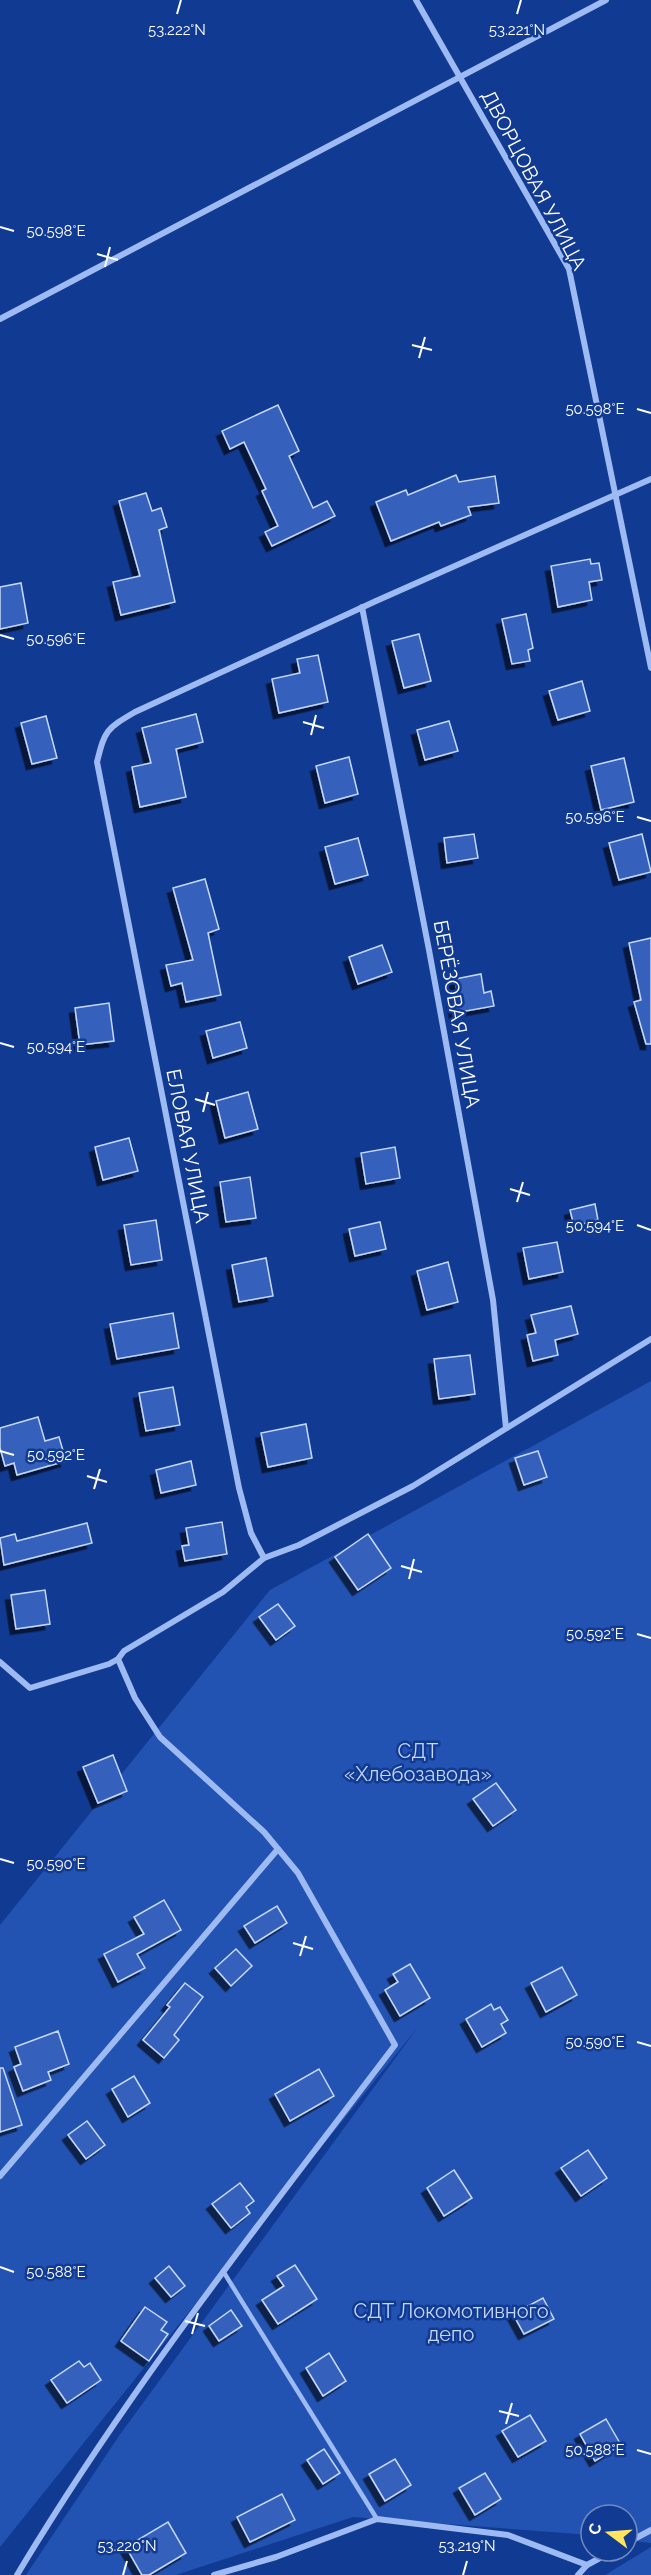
<svg xmlns="http://www.w3.org/2000/svg" width="651" height="2575" font-family="Raleway,sans-serif">
<style>
.green{fill:#2253b3}
.building{fill:#3461bb;stroke:#c6d8fd;stroke-width:1.5;filter:url(#shadow)}
.lines{fill:none;stroke-linecap:round;stroke-linejoin:round}
.service{stroke:#9ebaf3;stroke-width:4.5}
.minor{stroke:#9ebaf3;stroke-width:6}
.ticks{fill:none;stroke:#fff;stroke-width:2}
.labels{text-anchor:middle;stroke-width:5;stroke-linejoin:round;paint-order:stroke}
.street-label{font-size:20px;fill:#fff;stroke:#113a93}
.park-label{font-size:20px;fill:#c6d8fd;stroke:#113a93}
.ticks-label{font-size:15px;text-anchor:middle;fill:#fff;stroke:#113a93;stroke-width:5;stroke-linejoin:round;paint-order:stroke}
</style>
<defs>
<filter id="shadow"><feDropShadow dx="-5.5" dy="5.5" stdDeviation="0" flood-color="#0009"/></filter>
</defs>
<rect width="100%" height="100%" fill="#113a93"/>
<!-- green -->
<g class="green">
<path d="M651,1381V2543L627,2540V2515H591V2535L353,2517L176,2575H26L121,2433L418,2027L0,2547V1925L270,1590Z"/>
<path d="M651,2547V2575H605Z"/>
</g>
<!-- building -->
<g class="building">
<path d="M278,405L299,451L289,456L313,508L327,501L335,516L272,546L265,532L278,526L262,491L266,489L244,442L230,449L222,431Z"/>
<path d="M456,475L459,482L495,476L499,503L468,507L471,515L441,526L439,522L391,541L376,502L406,490L408,495Z"/>
<path d="M146,493L152,511L161,508L167,527L159,530L175,602L121,615L113,582L140,576L119,501Z"/>
<path d="M590,559L591,564L599,563L602,580L589,582L592,600L558,607L551,566Z"/>
<path d="M21,583L28,623L0,629V587Z"/>
<path d="M526,614L533,648L528,650L530,661L512,664L502,619Z"/>
<path d="M419,634L431,681L404,688L392,641Z"/>
<path d="M318,655L328,702L279,713L272,679L300,673L297,659Z"/>
<path d="M582,681L590,711L558,720L549,691Z"/>
<path d="M196,714L203,742L176,749L186,797L140,807L132,767L151,763L142,728Z"/>
<path d="M46,716L57,758L32,764L21,723Z"/>
<path d="M449,721L458,751L425,760L417,730Z"/>
<path d="M349,757L358,794L325,803L316,766Z"/>
<path d="M624,758L634,802L601,810L591,766Z"/>
<path d="M474,834L478,858L447,863L444,838Z"/>
<path d="M642,834L651,872L619,880L609,843Z"/>
<path d="M358,838L368,875L335,884L325,847Z"/>
<path d="M205,879L219,929L208,933L221,995L186,1002L182,983L171,986L166,965L193,960L173,888Z"/>
<path d="M651,938V1044H646L634,1002L641,1000L629,943Z"/>
<path d="M382,945L392,972L358,984L349,957Z"/>
<path d="M481,974L484,993L491,991L494,1006L455,1013L453,1001L458,996L455,979Z"/>
<path d="M109,1003L114,1041L80,1045L75,1008Z"/>
<path d="M240,1022L247,1048L213,1058L206,1031Z"/>
<path d="M248,1092L258,1129L225,1138L216,1101Z"/>
<path d="M129,1138L138,1171L103,1180L95,1147Z"/>
<path d="M395,1147L400,1178L366,1184L361,1153Z"/>
<path d="M250,1177L256,1218L226,1222L220,1182Z"/>
<path d="M595,1204L598,1220L574,1226L570,1210Z"/>
<path d="M156,1220L162,1260L131,1265L124,1225Z"/>
<path d="M380,1222L386,1249L355,1256L349,1229Z"/>
<path d="M557,1242L563,1272L529,1279L523,1248Z"/>
<path d="M266,1258L273,1296L239,1302L232,1265Z"/>
<path d="M448,1262L458,1302L427,1310L417,1271Z"/>
<path d="M571,1306L578,1334L555,1340L558,1355L533,1361L527,1335L536,1333L531,1315Z"/>
<path d="M173,1313L179,1348L117,1359L110,1324Z"/>
<path d="M470,1355L475,1394L439,1399L434,1359Z"/>
<path d="M173,1387L180,1425L146,1431L139,1393Z"/>
<path d="M38,1417L45,1441L59,1437L66,1461L17,1475L14,1463L5,1466L0,1448V1428Z"/>
<path d="M306,1424L312,1458L268,1467L261,1433Z"/>
<path d="M538,1451L547,1477L524,1485L515,1458Z"/>
<path d="M191,1461L196,1485L161,1493L156,1470Z"/>
<path d="M222,1522L227,1554L185,1561L182,1546L189,1545L186,1528Z"/>
<path d="M87,1523L92,1543L4,1565L0,1538L15,1534L17,1541Z"/>
<path d="M368,1534L391,1568L358,1590L335,1557Z"/>
<path d="M45,1590L50,1624L16,1629L11,1595Z"/>
<path d="M278,1604L295,1626L276,1640L259,1617Z"/>
<path d="M113,1755L127,1791L98,1803L83,1767Z"/>
<path d="M496,1783L516,1810L493,1826L473,1799Z"/>
<path d="M164,1900L181,1930L137,1954L145,1968L118,1982L104,1954L144,1934L134,1917Z"/>
<path d="M277,1906L287,1923L255,1943L244,1926Z"/>
<path d="M236,1949L252,1966L231,1986L215,1968Z"/>
<path d="M410,1964L430,1998L400,2016L385,1990L398,1982L393,1974Z"/>
<path d="M562,1967L577,1995L546,2012L531,1983Z"/>
<path d="M185,1983L203,1997L174,2035L179,2040L164,2058L143,2040L170,2007L167,2005Z"/>
<path d="M491,2004L494,2010L500,2007L508,2020L501,2024L506,2033L482,2047L466,2019Z"/>
<path d="M58,2031L69,2064L48,2072L51,2080L23,2091L14,2067L21,2064L15,2047Z"/>
<path d="M0,2068H3L22,2125L0,2132Z"/>
<path d="M319,2069L334,2096L290,2121L275,2094Z"/>
<path d="M134,2076L150,2103L128,2117L112,2089Z"/>
<path d="M87,2121L105,2145L86,2159L68,2135Z"/>
<path d="M588,2150L607,2178L581,2196L561,2168Z"/>
<path d="M454,2170L472,2198L444,2216L427,2188Z"/>
<path d="M240,2183L254,2201L246,2207L250,2213L231,2228L212,2204Z"/>
<path d="M295,2265L317,2299L278,2324L262,2300L284,2286L277,2276Z"/>
<path d="M169,2266L185,2286L171,2297L155,2278Z"/>
<path d="M543,2298L554,2319L524,2334L513,2314Z"/>
<path d="M145,2307L167,2322L161,2330L168,2334L149,2361L121,2341Z"/>
<path d="M231,2310L242,2326L219,2341L209,2326Z"/>
<path d="M329,2353L346,2381L323,2396L306,2368Z"/>
<path d="M79,2361L84,2367L90,2363L101,2380L67,2403L51,2380Z"/>
<path d="M530,2415L546,2441L518,2457L502,2431Z"/>
<path d="M606,2419L621,2445L595,2461L580,2434Z"/>
<path d="M324,2449L340,2473L323,2484L307,2460Z"/>
<path d="M395,2459L411,2485L385,2501L369,2474Z"/>
<path d="M485,2473L501,2499L475,2515L459,2488Z"/>
<path d="M282,2494L295,2520L250,2542L237,2517Z"/>
<path d="M168,2522L186,2553L149,2575H142L126,2547Z"/>
</g>
<g class="lines">
<!-- service -->
<path class="service" d="M223,2271L377,2519"/>
<!-- minor -->
<g class="minor">
<path d="M416,0L569,269L651,668"/>
<path d="M0,319L606,0"/>
<path d="M362,607L429,950L493,1300L506,1428"/>
<path d="M264,1558L251,1533L239,1488L97,762C105,730 106,729 135,712L376,601L651,479"/>
<path d="M118,1659L124,1651L223,1592L264,1558L299,1545L413,1486L651,1339"/>
<path d="M0,1662L30,1688L109,1664L118,1659L135,1698L160,1737L264,1832L298,1873L395,2045C264,2218 128,2389 17,2575"/>
<path d="M0,2176L278,1849"/>
<path d="M627,2543L651,2530"/>
<path d="M214,2575L276,2557L377,2519L508,2535L587,2565"/>
<path d="M578,2575L587,2565L613,2551"/>
</g>
</g>
<!-- ticks -->
<path class="ticks" d="M177,14L181,0M517,14L521,0M0,227L14,231M97,254L118,260M105,267L110,247M412,345L432,350M419,358L425,337M637,409L651,413M0,635L14,639M303,722L324,728M311,735L316,715M637,817L651,821M0,1043L14,1047M195,1099L215,1105M203,1112L208,1092M510,1189L530,1195M517,1202L523,1182M637,1225L651,1230M0,1451L14,1455M87,1476L107,1482M94,1489L100,1469M401,1566L422,1572M409,1579L414,1559M637,1634L651,1638M0,1859L14,1863M293,1943L313,1949M300,1956L306,1936M637,2042L651,2046M0,2267L14,2272M185,2321L205,2326M192,2334L198,2313M499,2411L519,2416M506,2424L512,2403M637,2450L651,2454M123,2575L127,2561M463,2575L467,2561"/>
<g class="labels">
<!-- street labels -->
<g class="street-label">
<text transform="translate(534 180) rotate(62)" y="7">ДВОРЦОВАЯ УЛИЦА</text>
<text transform="translate(457 1014) rotate(80)" y="7">БЕРЁЗОВАЯ УЛИЦА</text>
<text transform="translate(188 1146) rotate(79)" y="7">ЕЛОВАЯ УЛИЦА</text>
</g>
<!-- park labels -->
<g class="park-label">
<text x="418" y="1758">СДТ<tspan x="418" dy="23">«Хлебозавода»</tspan></text>
<text x="451" y="2318">СДТ Локомотивного<tspan x="451" dy="23">депо</tspan></text>
</g>
</g>
<g class="ticks-label">
<text x="177" y="35">53.222°N</text>
<text x="517" y="35">53.221°N</text>
<text x="56" y="236">50.598°E</text>
<text x="595" y="414">50.598°E</text>
<text x="56" y="644">50.596°E</text>
<text x="595" y="822">50.596°E</text>
<text x="56" y="1052">50.594°E</text>
<text x="595" y="1231">50.594°E</text>
<text x="56" y="1460">50.592°E</text>
<text x="595" y="1639">50.592°E</text>
<text x="56" y="1869">50.590°E</text>
<text x="595" y="2047">50.590°E</text>
<text x="56" y="2277">50.588°E</text>
<text x="595" y="2455">50.588°E</text>
<text x="127" y="2551">53.220°N</text>
<text x="467" y="2551">53.219°N</text>
</g>
<!-- north arrow -->
<g transform="translate(609 2533) rotate(286)"><circle r="28" fill="#113a93" stroke="#7089be" stroke-width="1.5"/>
<path d="M0-4.5L10 22L0 15L-10 22Z" fill="#ffe460"/>
<text y="-9" font-size="16" font-weight="bold" text-anchor="middle" fill="#ffffff">С</text>
</g>
</svg>
